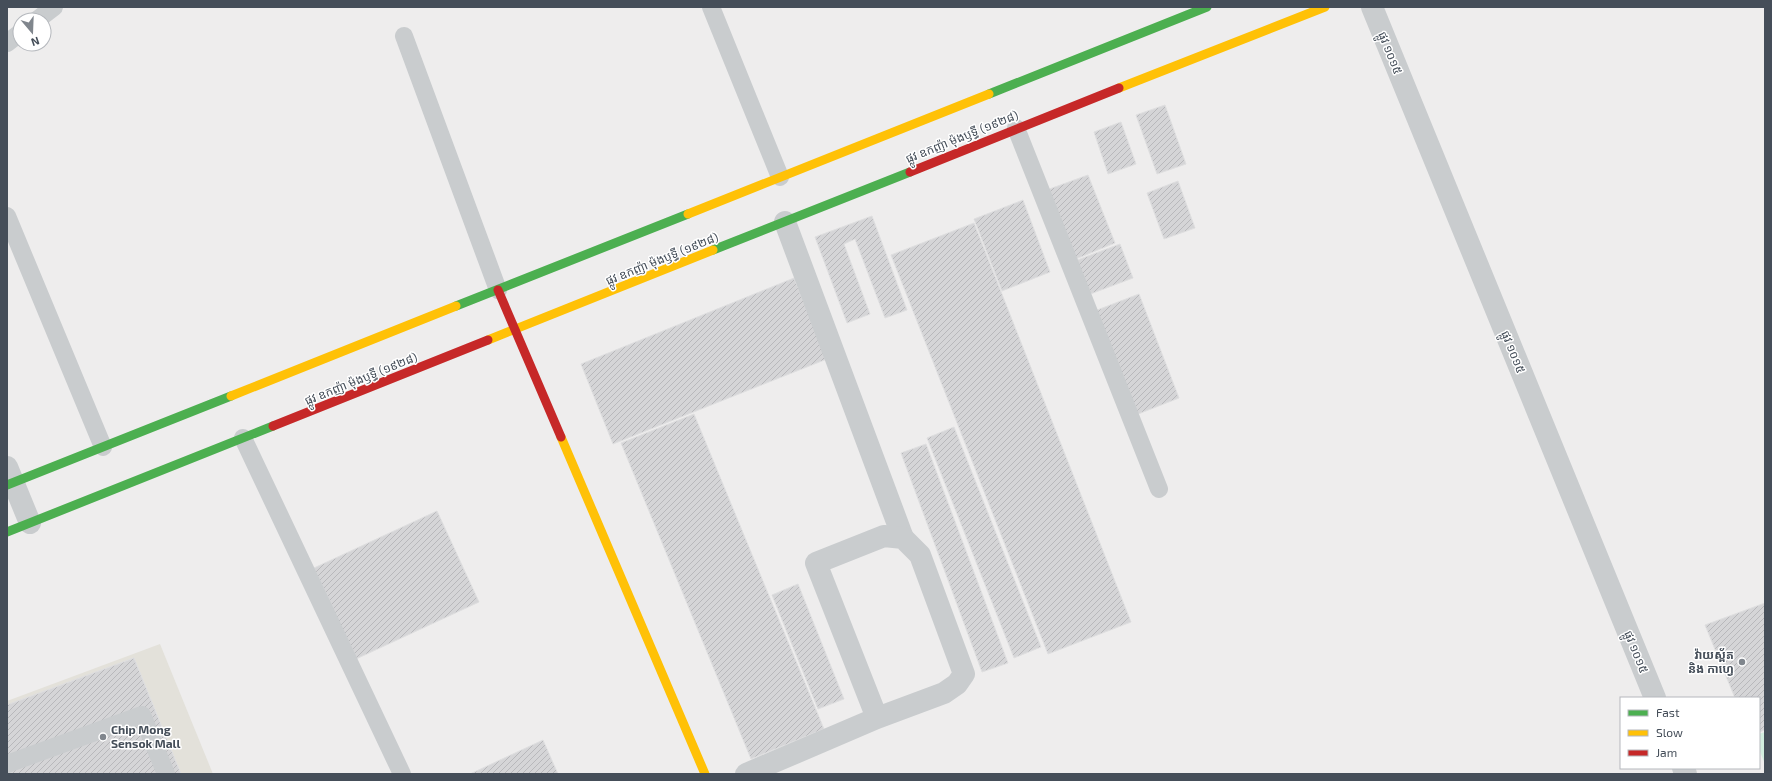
<svg xmlns="http://www.w3.org/2000/svg" width="1772" height="781" font-family="'Exo 2','Noto Sans Khmer',sans-serif">
<style>
.commercial{fill:#e3e1da}
.pitch{fill:#d1edde}
.building{fill:url(#building-hatch);stroke:#dfdfe0}
.lines{fill:none;stroke-linecap:round;stroke-linejoin:round}
.lane{stroke:#c9ccce;stroke-width:18}
.street{stroke:#c9ccce;stroke-width:22}
.fast{stroke:#4caf50;stroke-width:9}
.slow{stroke:#ffc107;stroke-width:9}
.jam{stroke:#c62828;stroke-width:9}
.poi-dot{fill:#80868d;stroke:#fff;stroke-width:1.5}
.labels{text-anchor:middle;stroke-width:3;stroke-linejoin:round;paint-order:stroke}
.street-label{font-size:12px;fill:#454e59;stroke:#fff}
.poi-label{font-size:12px;font-weight:bold;fill:#454e59;stroke:#fff;text-anchor:end}
</style>
<defs>
<pattern id="building-hatch" width="6" height="6" patternUnits="userSpaceOnUse"><rect width="6" height="6" fill="#d5d5d7"/><path d="M-1 1l2-2M0 6l6-6M5 7l2-2" fill="none" stroke="#b8b8bb"/></pattern>
</defs>
<rect width="100%" height="100%" fill="#eeeded"/>
<!-- commercial -->
<path class="commercial" d="M160,644L213,774H7V701Z"/>
<!-- pitch -->
<path class="pitch" d="M1765,732V764L1759,749V734Z"/>
<!-- building -->
<g class="building">
<path d="M1165,105L1186,164L1157,174L1136,115Z"/>
<path d="M1121,122L1136,164L1108,174L1094,132Z"/>
<path d="M1088,175L1115,243L1071,261L1044,191Z"/>
<path d="M1178,181L1195,228L1164,239L1147,193Z"/>
<path d="M1023,200L1050,272L1002,291L974,219Z"/>
<path d="M872,216L907,310L885,318L855,239L844,244L870,314L847,323L815,237Z"/>
<path d="M974,223L1131,622L1048,654L891,255Z"/>
<path d="M1120,244L1133,278L1085,296L1072,262Z"/>
<path d="M794,278L827,359L613,444L581,364Z"/>
<path d="M1139,294L1179,398L1133,416L1092,312Z"/>
<path d="M694,414L824,729L751,759L621,443Z"/>
<path d="M954,427L1041,647L1014,658L927,438Z"/>
<path d="M926,444L1008,663L982,672L901,453Z"/>
<path d="M437,511L479,602L356,659L314,568Z"/>
<path d="M798,584L844,699L818,709L772,595Z"/>
<path d="M1765,603V730L1759,732V698H1735L1705,625Z"/>
<path d="M134,658L181,774H7V705Z"/>
<path d="M134,658L181,774H7V705Z"/>
<path d="M543,740L558,774H470Z"/>
</g>
<g class="lines">
<!-- lane -->
<g class="lane">
<path d="M711,7L780,177"/>
<path d="M37,20L54,7"/>
<path d="M404,36L498,290"/>
<path d="M7,43L20,33"/>
<path d="M1016,128L1159,489"/>
<path d="M7,216L103,447"/>
<path d="M243,438L402,774"/>
<path d="M7,764L142,715L166,774"/>
</g>
<!-- street -->
<g class="street">
<path d="M1372,7L1655,698"/>
<path d="M785,222L903,538"/>
<path d="M7,467L30,523"/>
<path d="M1683,768L1686,774"/>
<path d="M746,774L877,718L944,693L957,684L964,674L920,555L903,538L884,536L816,563L877,718"/>
</g>
<!-- fast -->
<g class="fast">
<path d="M989,94L1207,7"/>
<path d="M713,250L910,172"/>
<path d="M456,306L688,214"/>
<path d="M7,485L231,396"/>
<path d="M7,532L273,426"/>
</g>
<!-- slow -->
<g class="slow">
<path d="M1119,88L1325,7"/>
<path d="M688,214L989,94"/>
<path d="M488,340L713,250"/>
<path d="M231,396L456,306"/>
<path d="M561,437L705,774"/>
</g>
<!-- jam -->
<g class="jam">
<path d="M910,172L1119,88"/>
<path d="M498,290L561,437"/>
<path d="M273,426L488,340"/>
</g>
</g>
<!-- markers -->
<g class="poi-dot">
<circle cx="1742" cy="662" r="4"/>
<circle cx="103" cy="737" r="4"/>
</g>
<g class="labels">
<!-- street labels -->
<g class="street-label">
<text transform="translate(1390 53) rotate(68)" y="4">ផ្លូវ ១០១៥</text>
<text transform="translate(962 137) rotate(-22)" y="4">ផ្លូវ ឧកញ៉ា ម៉ុងឫទ្ធី (១៩២៨)</text>
<text transform="translate(662 259) rotate(-22)" y="4">ផ្លូវ ឧកញ៉ា ម៉ុងឫទ្ធី (១៩២៨)</text>
<text transform="translate(1513 352) rotate(68)" y="4">ផ្លូវ ១០១៥</text>
<text transform="translate(361 379) rotate(-22)" y="4">ផ្លូវ ឧកញ៉ា ម៉ុងឫទ្ធី (១៩២៨)</text>
<text transform="translate(1636 652) rotate(68)" y="4">ផ្លូវ ១០១៥</text>
</g>
<!-- poi labels -->
<g class="poi-label">
<text x="1734" y="659">វ៉ាយស្ព័ត<tspan x="1734" dy="14">និង កាហ្វេ</tspan></text>
<text x="111" y="734" text-anchor="start">Chip Mong<tspan x="111" dy="14">Sensok Mall</tspan></text>
</g>
</g>
<!-- border -->
<rect width="1772" height="781" fill="none" stroke="#454e59" stroke-width="16"/>
<!-- legend -->
<rect x="1620" y="697" width="140" height="72" fill="#ffffff" stroke="#b5b8bd"/>
<rect x="1628" y="710" width="20" height="6" fill="#4caf50" stroke="#b5b8bd"/>
<text x="1656" y="717" font-size="12" fill="#454e59">Fast</text>
<rect x="1628" y="730" width="20" height="6" fill="#ffc107" stroke="#b5b8bd"/>
<text x="1656" y="737" font-size="12" fill="#454e59">Slow</text>
<rect x="1628" y="750" width="20" height="6" fill="#c62828" stroke="#b5b8bd"/>
<text x="1656" y="757" font-size="12" fill="#454e59">Jam</text>
<!-- north arrow -->
<g transform="translate(32 32) rotate(161)"><circle r="19" fill="#ffffff" stroke="#b5b8bd"/>
<path d="M0-3L7 15L0 10L-7 15Z" fill="#80868d"/>
<text y="-6" font-size="11" font-weight="bold" text-anchor="middle" fill="#454e59">N</text>
</g>
</svg>
